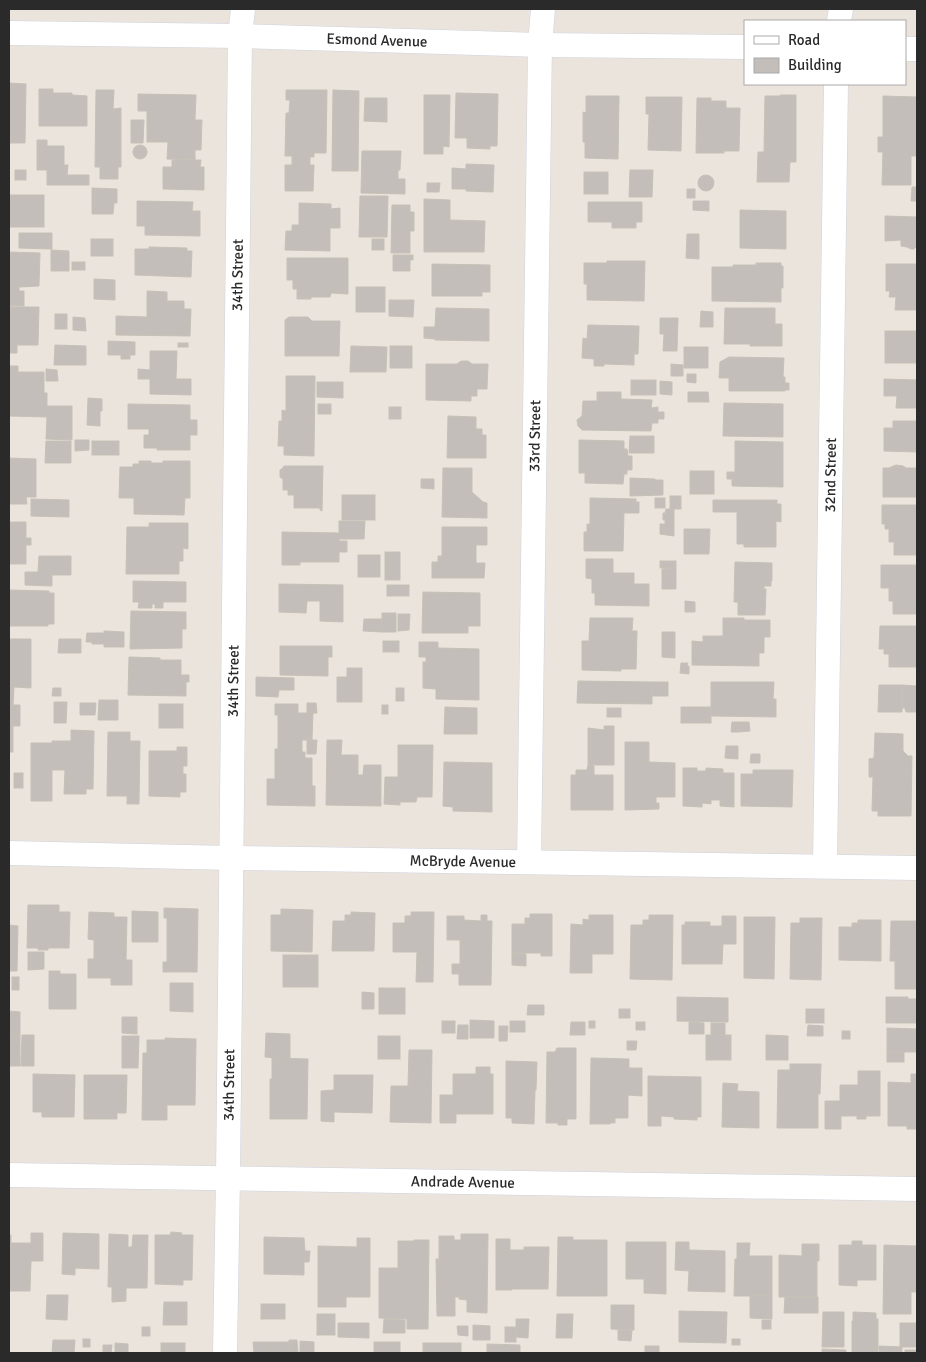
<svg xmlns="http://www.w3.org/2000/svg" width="926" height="1362" font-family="Signika,sans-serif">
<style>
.building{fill:#c3beb9;stroke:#c6c0b6}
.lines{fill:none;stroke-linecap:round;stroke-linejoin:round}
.minor-casing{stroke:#cfd2dd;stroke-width:25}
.minor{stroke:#fff;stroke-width:24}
.labels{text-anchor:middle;stroke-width:4.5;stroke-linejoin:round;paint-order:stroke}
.street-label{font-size:15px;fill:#2a2a2a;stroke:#fff}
</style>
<rect width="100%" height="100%" fill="#ebe4dd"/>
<!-- building -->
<g class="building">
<path d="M9,83L26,84L25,143H9Z"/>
<path d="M39,89H53V93H72V95L87,96V126H39Z"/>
<path d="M96,90H114L113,109L121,108V167H118V179H100V167H95Z"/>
<path d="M286,90H327L326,153H314V157H310V165H314L313,191H285V165H292V156H285L286,113H289L290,100H286Z"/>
<path d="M333,90L359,91L358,171H332Z"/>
<path d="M456,93L498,94L497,146H490V149L467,148V138H455Z"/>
<path d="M138,94L196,95L195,120H202L201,150H195V160L167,159L168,142H147V111H138Z"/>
<path d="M424,95H450L449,147L443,146V154H424Z"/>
<path d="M780,95H796V162H790L789,182H757L758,152H764L765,96H780Z"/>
<path d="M586,96H619L618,159L585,158V142H583V112L586,113Z"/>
<path d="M883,96L917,97V156H911V185H882L883,152H878V137H883Z"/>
<path d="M646,97H682L681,151L648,150L649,114H646Z"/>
<path d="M365,98H387V122L364,121Z"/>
<path d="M697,98H711V101H726V108H740L739,151H724V153H696Z"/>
<path d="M131,120H144L143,143H131Z"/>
<path d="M37,140H47V146H64V165H68L67,175H89V185H47V170H37Z"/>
<circle cx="140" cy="152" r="7"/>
<path d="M362,151H401L400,170H398V179H405V194L361,193Z"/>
<path d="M172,160H201L200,167H204V190L163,189V167H172Z"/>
<path d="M466,164L494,165L493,192L466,191V189H452V168L466,169Z"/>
<rect x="15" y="170" width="11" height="10"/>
<path d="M630,170H653L652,197H629Z"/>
<rect x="584" y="172" width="24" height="22"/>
<circle cx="706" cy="183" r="8"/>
<path d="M427,183H440L439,192H427Z"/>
<path d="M912,187H917V201H911Z"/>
<path d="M92,188L117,189V203H114L113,214H92Z"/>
<rect x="687" y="189" width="8" height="9"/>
<rect x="9" y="195" width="35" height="32"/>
<path d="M360,196H388L387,237H359Z"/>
<path d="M424,199L450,200V220L485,221L484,252H424Z"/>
<path d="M137,201L193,202L192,211H200V236L145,235V226H137Z"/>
<path d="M693,201H709V211L693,210Z"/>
<path d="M588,202H642V222H636V228H612V222H588Z"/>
<path d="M299,203L331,204V209L340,208V228H330V251L285,250L286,231H292V225H299Z"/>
<path d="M392,205H410V212H414V231H410V253H391Z"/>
<path d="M740,210L786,211V249L740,248Z"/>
<path d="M885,216L917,217V246L914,249H911L907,247L901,246V240L885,241Z"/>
<path d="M19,233H52V249L19,248Z"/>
<path d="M687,234H699V259L686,258Z"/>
<rect x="91" y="239" width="22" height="17"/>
<rect x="372" y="239" width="12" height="11"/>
<path d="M149,247L187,248V251H192L191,277L135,275V249H149Z"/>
<path d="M51,250L69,251V271H51Z"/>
<path d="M9,252L40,253L39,286L19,287V291H24V306H9Z"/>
<path d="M393,255H413V260H410V271H393Z"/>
<path d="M287,258H348V294L331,293L330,297H311V299H297V289H293V280H287Z"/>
<path d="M607,261H645L644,301L587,300V284H584V263H607Z"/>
<rect x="72" y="262" width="13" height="8"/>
<path d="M756,263H781V266H783V288H781V302L712,301V267H733V265H756Z"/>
<path d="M432,264L490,265V292H482V296H432Z"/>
<path d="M886,264H917V310H895L896,297H889L890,291H886Z"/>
<path d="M94,279L115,280V300L94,299Z"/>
<rect x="356" y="287" width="29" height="25"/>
<path d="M147,291L167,292V301H184V309H191L190,336L116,335V316L147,317Z"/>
<path d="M389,300H414L413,317L389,316Z"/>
<path d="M9,307H39L38,345H17V353H9Z"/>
<path d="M436,308L489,309V341L435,340V339L424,338V327H435Z"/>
<path d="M725,308H775V324H782V346H750V344H724Z"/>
<path d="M701,311L713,312V327H700Z"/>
<rect x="55" y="314" width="12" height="15"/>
<path d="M73,317L85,318L86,331L73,330Z"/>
<path d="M289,317H308L312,321H340L339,356H285V320Z"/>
<path d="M660,318H678L677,351H663L664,334H660Z"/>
<path d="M588,325L639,326L638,354H634V365L604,364V366H594V359L582,358L583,338L587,339Z"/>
<rect x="885" y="331" width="32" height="32"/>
<path d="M108,341L135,342V355H130V359H121V355H108Z"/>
<rect x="178" y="343" width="10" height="4"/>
<path d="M55,345L86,346V365H54Z"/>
<path d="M351,346L387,347L386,372H350Z"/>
<rect x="390" y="346" width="22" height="22"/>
<rect x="684" y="347" width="24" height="21"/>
<path d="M150,351H177L176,379H191V395L150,394V379H138V369L150,370Z"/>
<path d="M729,357L784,358L783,377H785V383H789V390H785V391H729V378H719L720,362Z"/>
<path d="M461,361H468L472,364H488L487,389H477V396H471V401L426,400V364H457Z"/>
<path d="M671,364L683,365V376H671Z"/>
<path d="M9,366H18V372H44V393H47V406H72V440L46,439L47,417L9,416Z"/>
<path d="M46,369L57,370L58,381H46Z"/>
<path d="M687,374H696V383L687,382Z"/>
<path d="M286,376H315L314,456L284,455V446H278L279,421H282V410L286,411Z"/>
<path d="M884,379L917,380V408H896L897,396H884Z"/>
<rect x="631" y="380" width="25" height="15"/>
<path d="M660,381L672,382V395L660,394Z"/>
<path d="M317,382H343V398L317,397Z"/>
<path d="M597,392H621V399L652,400L651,408L658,407V412H664V419H658V423H652L651,431L582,430L578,426L577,420L582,416L583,401H597Z"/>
<path d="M688,392H708L709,402H688Z"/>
<path d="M88,398L102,399V411H100V426L87,425Z"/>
<path d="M724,403L783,404V437L723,436Z"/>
<path d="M128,404L190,405V420H197V435H190V450H157V448H144V435H149V429H128Z"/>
<rect x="318" y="404" width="13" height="10"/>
<rect x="389" y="407" width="12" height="12"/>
<path d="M448,416L476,417V429H482V435H486V458H447Z"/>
<path d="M893,421H917V452L884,451V428H893Z"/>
<path d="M630,436H654V453H629Z"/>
<path d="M75,440H89V450L75,451Z"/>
<path d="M579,440L624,441V449H627L628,456H632V470H627V474H624L623,484L585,483V473H579Z"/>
<path d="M46,441H71V463H45Z"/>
<rect x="92" y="441" width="27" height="14"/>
<path d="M735,441L783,442V487L732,486V479H727V472H735Z"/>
<path d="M9,458L36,459V497H26L27,504H9Z"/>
<path d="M139,461H151V463H163V461H190V498H185L184,515L134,514V498H119L120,467H133V464H139Z"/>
<path d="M896,465L903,466L906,468H917V497H883V468H889Z"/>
<path d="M284,466H323L322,511L320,510V508H294V495H288V490H283V479L280,477V470L283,468Z"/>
<path d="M443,468H472V492L483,502L487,503V518L442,517Z"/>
<rect x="690" y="471" width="24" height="23"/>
<path d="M630,478L655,479V480H663V495L630,496Z"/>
<path d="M421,479H434V489L421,488Z"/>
<rect x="342" y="495" width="33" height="25"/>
<rect x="670" y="496" width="11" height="13"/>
<path d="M590,498L636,499V502H639V513H624L623,551H584V532H587V524H590Z"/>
<rect x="655" y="498" width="10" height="10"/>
<path d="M31,499L69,500V517L31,516Z"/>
<path d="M713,500H777V504H781V522L776,521V547H744V544H737V512H713Z"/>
<path d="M882,505H917V555H894V542H889V529H885V524H882Z"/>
<path d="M666,509H674V536L660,534V524H665V520H663V513H665Z"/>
<path d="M339,521H365L364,539H339V541H347V552H339V562H300V565H282V532L339,533Z"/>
<path d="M9,522H26V538H31V545H26V564H9Z"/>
<path d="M149,523H188V549L183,548V561H179V574H126L127,527H149Z"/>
<path d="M442,527H487V545H476V563H485L484,578H432V562H438V556H442Z"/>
<path d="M684,529H710L709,554H684Z"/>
<rect x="385" y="552" width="15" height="28"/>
<rect x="358" y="555" width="22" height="22"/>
<path d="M39,556H71V575H52V586L25,585V572H38Z"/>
<path d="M586,559H613V573H634V584H649V606L595,605V593H592V579L586,578Z"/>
<rect x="660" y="561" width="16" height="7"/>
<path d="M735,562L772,563V581H771V586H764V589H766L765,615H738V602H734Z"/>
<path d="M881,565H917V614H893V601H889V588H881Z"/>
<path d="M676,568V589H662V569Z"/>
<path d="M133,581L186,582V602H163V608H155V604H152V608H138L139,602H133Z"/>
<path d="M279,584L343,585V622L320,621V601H307L306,613L279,612Z"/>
<rect x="387" y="585" width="22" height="11"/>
<path d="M9,590L49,591V593H54V624H48V626H9Z"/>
<path d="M423,592L480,593V626H468V633H422Z"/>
<path d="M685,601L695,602V612H685Z"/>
<path d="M131,611L186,612V629H182V648L130,649Z"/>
<rect x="382" y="613" width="14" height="19"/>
<path d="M398,614H410L409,630L398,631Z"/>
<path d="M590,618H633L632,631H637L636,669H621V671L582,670V641H589Z"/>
<path d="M723,618H744V620H770V637H764V653H759V666L692,665V641L703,642V636H723Z"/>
<path d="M364,619H382V632L363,631Z"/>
<path d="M880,626H917V667H889V654H884V649H879Z"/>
<path d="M104,631L124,632V647H104V644H92V642H86L87,633H104Z"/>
<path d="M662,632H675V658L662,657Z"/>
<path d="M9,639H31V688L14,687L13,705H20V726H13V752H9Z"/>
<path d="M59,639H81V653H58Z"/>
<rect x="383" y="641" width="16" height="11"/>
<path d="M419,642H438V648L479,649V700L436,699V689L423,688V662H426V657H419Z"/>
<path d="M280,646H332V657H328V676L280,675Z"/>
<path d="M129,657L160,658V660H181V675H189V682H186V696L128,695Z"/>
<path d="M681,663H688L687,666H689V674L680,673Z"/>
<path d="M347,668H362V702H337V677H347Z"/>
<path d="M256,677L294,678V690H279L278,697L256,696Z"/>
<path d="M578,681L652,682V704L577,703Z"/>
<rect x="652" y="682" width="16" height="14"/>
<path d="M711,682H774L773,699H776V717L711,716Z"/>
<path d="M879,685H902V712H878Z"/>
<path d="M902,685L917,686V712H906L905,708H902Z"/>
<path d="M53,688H61V696H52Z"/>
<rect x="396" y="688" width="8" height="13"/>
<path d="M99,700H118V720H98Z"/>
<path d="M54,702H67L66,723H54Z"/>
<path d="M80,703H96L95,715H80Z"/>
<path d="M307,703H316L317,713H307Z"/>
<rect x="159" y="704" width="24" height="24"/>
<path d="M275,704H298V713H313L312,740H302V752H305V758H312V786H315V806L267,805V779H275V749H278V715H275Z"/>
<rect x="382" y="705" width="6" height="9"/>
<path d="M445,707L477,708V734H444Z"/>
<rect x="681" y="707" width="30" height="16"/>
<rect x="607" y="708" width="14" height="9"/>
<path d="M732,722H739V732H731Z"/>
<path d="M739,722H749L750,731L739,732Z"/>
<path d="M604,726H614V765H588V728L604,730Z"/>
<path d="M71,730L94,731L93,789H86V794H64L65,770H52V801H31V743H52V741H71Z"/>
<path d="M108,732H130V741H140L139,804H127V796H107Z"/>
<path d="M875,733L903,734V751L908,756H912L911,816H878V811H872L873,777H869V759L874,758Z"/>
<path d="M307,740H317L316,754H307Z"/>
<path d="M327,740H342L341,755H358V775H363L364,765H381V806L326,805Z"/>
<path d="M625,742H649V762L675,763V797H656V803H659V809L625,810Z"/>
<path d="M398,745H433L432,797H417L416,802H400V805L384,804L385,777H398Z"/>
<path d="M726,746H738V759L725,758Z"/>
<path d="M177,747H187V766H183V774H186V792H180V797L149,796V751H177Z"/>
<path d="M751,754H760V763H750Z"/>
<path d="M444,762L492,763V812L453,811V807L443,806Z"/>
<path d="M588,765L594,766V775H613V810H571V775H576V770H587Z"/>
<path d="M683,768H697V771H706V768L723,769V773H734V807L720,806V800H711V804L702,803V807L683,806Z"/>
<path d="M753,770H793L792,807L741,806V774H753Z"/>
<rect x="14" y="773" width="9" height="15"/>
<path d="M28,905H59V912H70L69,948H48V950H38V948H27Z"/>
<path d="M164,908L198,909L197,972H163V962H167V918H164Z"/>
<path d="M281,909L313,910L312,952L271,951V915H281Z"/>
<path d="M132,911L158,912V942H132Z"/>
<path d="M89,912L114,913V917H127L126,960H132V985H111V978H88V959H94V940L88,939Z"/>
<path d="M351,912L375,913L374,951H332L333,921H345V915H351Z"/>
<path d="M411,912H434L433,982H416L417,952H393V923H405V916H411Z"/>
<path d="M530,914H552V956H541V953H512V924H525V918H530Z"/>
<path d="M481,915H487V921H492L491,985H459V974H452V964H460V940H447V916H464V920L481,921Z"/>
<path d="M589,915H613V954H592V973H570L571,924L583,925V919L589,920Z"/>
<path d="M649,915H673L672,980L630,979L631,925H643V920H649Z"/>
<path d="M722,916H736V944H723L722,964H682V925H685V922H710V926H722Z"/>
<path d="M744,917H775L774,979L744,978Z"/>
<path d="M800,918H822L821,980L790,979L791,923H800Z"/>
<path d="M858,920H881V961L839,960V927H852V923H858Z"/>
<path d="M891,921H917V989H895V961H890Z"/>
<path d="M9,925L18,926L17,971H9Z"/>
<path d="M28,952H44V969L28,970Z"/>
<path d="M512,953L526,954V966L512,965Z"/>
<rect x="283" y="955" width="35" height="32"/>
<path d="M49,971H60V974H76V1009H49Z"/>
<rect x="12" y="977" width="7" height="13"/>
<path d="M170,983H193V1012L170,1011Z"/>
<rect x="379" y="988" width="26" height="26"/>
<path d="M362,992L374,993V1009H362Z"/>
<path d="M677,997L728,998V1022L677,1021Z"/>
<path d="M886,997H908V999H917V1023H886Z"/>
<path d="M528,1005H544V1015H527Z"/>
<rect x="619" y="1009" width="11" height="9"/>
<rect x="806" y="1009" width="18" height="14"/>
<path d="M9,1011L20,1012V1035H9Z"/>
<path d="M122,1017H137V1034L122,1033Z"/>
<path d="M470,1020L494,1021V1038H470Z"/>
<rect x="442" y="1021" width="13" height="12"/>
<rect x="510" y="1021" width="15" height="11"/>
<rect x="589" y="1021" width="6" height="7"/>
<path d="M571,1022H585V1035H570Z"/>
<rect x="636" y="1022" width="9" height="8"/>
<path d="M689,1022L704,1023V1034H689Z"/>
<rect x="711" y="1023" width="14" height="12"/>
<path d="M458,1025H468V1039H457Z"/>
<path d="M808,1025L823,1026V1036H807Z"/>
<path d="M499,1026H508L507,1041H499Z"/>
<path d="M887,1028L917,1029V1052H887Z"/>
<rect x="842" y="1031" width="8" height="8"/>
<path d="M266,1033L290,1034V1059L265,1057Z"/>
<rect x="9" y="1035" width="11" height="31"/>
<path d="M22,1035H34V1066H21Z"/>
<rect x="706" y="1035" width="25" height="25"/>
<path d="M766,1035L788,1036V1060H766Z"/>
<path d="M122,1036H139L138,1068H122Z"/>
<rect x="378" y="1036" width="22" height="23"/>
<path d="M165,1038L196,1039L195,1105H167V1120H142L143,1053H147V1040H165Z"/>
<path d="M627,1041H637L636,1050H627Z"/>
<path d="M557,1048H576V1119H567V1125H558V1123H546L547,1052H555Z"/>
<path d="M409,1050H432L431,1123L390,1122L391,1086H408Z"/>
<rect x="887" y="1052" width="17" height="10"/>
<path d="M272,1058L308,1059L307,1119H270V1079H272Z"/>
<path d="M591,1058L629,1059V1068H642V1096L628,1095V1118H615V1123H610V1124H590Z"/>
<path d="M506,1061L537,1062L536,1090H535L534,1124L512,1123V1118H506Z"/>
<path d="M790,1064H821L820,1094H818V1128H777L778,1070H790Z"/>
<path d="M476,1067H490V1074H493V1114H456V1123H440V1095H453V1074H476Z"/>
<path d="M858,1071H880V1116H866V1119H857V1116H841V1129H825V1101H840V1085H858Z"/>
<path d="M33,1074L75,1075L74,1117H42V1112H33Z"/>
<path d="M911,1074H917V1129H907V1126H888V1082L911,1083Z"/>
<path d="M84,1075H127L126,1113H117V1119H84Z"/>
<path d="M334,1075H373L372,1113L334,1112V1122L321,1121V1091L334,1090Z"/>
<path d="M648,1076L701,1077V1117H697V1120L674,1119V1117L661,1116V1126H648Z"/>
<path d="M723,1083L738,1084L737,1091L759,1092V1128L722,1127Z"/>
<path d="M171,1232L182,1233L181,1235H193L192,1280H183V1285L155,1284V1235H170Z"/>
<path d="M31,1233H43V1261H31L30,1291H9V1235H11V1243H31Z"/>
<path d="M63,1233L99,1234V1269L75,1268V1275L62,1274Z"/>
<path d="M109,1234L128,1235V1247H132L133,1235H148L147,1288H126V1301L112,1302V1287H108Z"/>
<path d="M461,1234H488L487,1313L467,1312V1300L459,1299V1297H455V1316H437L436,1259H439V1236H454V1240H461Z"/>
<path d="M264,1237L304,1238L305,1251H310L309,1262H304V1275L264,1274Z"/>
<path d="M558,1237H573V1240H607V1296H557Z"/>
<path d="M357,1238H370V1297H346V1307H318V1246L357,1247Z"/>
<path d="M496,1239H510V1250H524V1247H549L548,1289H512V1290H496Z"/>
<path d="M414,1240H429L428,1329H407V1319L379,1318V1268H398V1241H414Z"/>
<path d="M852,1241H862V1245H876V1280H857V1286L839,1285V1245H852Z"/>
<path d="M626,1242H666V1294L644,1293V1279H626Z"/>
<path d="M676,1242H689V1250L725,1251V1292L688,1291L689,1271L675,1270Z"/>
<path d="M737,1243H750L749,1256H772V1296H734L735,1259H737Z"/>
<path d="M802,1244H819V1261H817V1297H779V1255L802,1256Z"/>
<path d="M884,1245L916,1246V1254H917V1292H911V1314H883Z"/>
<path d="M47,1295H68L67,1320L46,1319Z"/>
<path d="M750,1296H772V1319L750,1318Z"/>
<path d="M785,1297H818V1313H784Z"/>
<path d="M164,1302H187V1325H163Z"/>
<rect x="261" y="1304" width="24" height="15"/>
<path d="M611,1305H634V1330L611,1329Z"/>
<path d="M679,1311L727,1312L726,1343L679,1342Z"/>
<path d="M823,1312H844V1347H822Z"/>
<path d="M853,1312L876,1313V1319H878V1348L852,1347V1321H853Z"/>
<rect x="317" y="1314" width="18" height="21"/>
<path d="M557,1314H573L572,1338H556Z"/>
<path d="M384,1319L405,1320V1333H383Z"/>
<path d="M516,1319H529L528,1338L516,1337Z"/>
<rect x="762" y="1320" width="9" height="9"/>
<path d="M338,1323H369V1338L338,1337Z"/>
<rect x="900" y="1323" width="17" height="24"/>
<path d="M473,1325L490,1326V1340H473Z"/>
<path d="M457,1326H468V1336L458,1335Z"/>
<rect x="142" y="1327" width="8" height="9"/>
<rect x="505" y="1327" width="11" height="15"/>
<path d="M618,1330H632L631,1341L618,1340Z"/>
<rect x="83" y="1339" width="7" height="8"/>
<rect x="732" y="1339" width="8" height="6"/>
<path d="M53,1340H75L74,1353H52Z"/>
<path d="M289,1340H297L298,1353H289Z"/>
<path d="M300,1341L314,1342V1352L300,1353Z"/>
<path d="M253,1342H271L270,1353H254Z"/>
<path d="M271,1342H289V1353H270Z"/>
<rect x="374" y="1342" width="26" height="11"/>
<path d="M115,1343L128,1344V1353L115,1352Z"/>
<rect x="161" y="1343" width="24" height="10"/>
<rect x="423" y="1343" width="38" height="10"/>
<path d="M487,1344L520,1345V1353H487Z"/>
<path d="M103,1345H112L111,1353H103Z"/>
<rect x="645" y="1346" width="14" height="7"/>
<path d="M879,1346L902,1347V1353H879Z"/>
<path d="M852,1347L878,1348V1353H852Z"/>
<path d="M822,1349L846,1350V1353H822Z"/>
<rect x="905" y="1350" width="12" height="3"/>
</g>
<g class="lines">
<defs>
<g id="minor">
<path d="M839,21L841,9"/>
<path id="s1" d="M9,33L240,36L540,45L745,47"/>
<path d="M905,49H917"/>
<path id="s2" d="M9,853L231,858L917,868"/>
<path id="s3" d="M529,862L540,45L543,9"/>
<path id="s4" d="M825,866L836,84"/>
<path id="s5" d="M9,1175L917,1189"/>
<path id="s6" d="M225,1353L228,1178L240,36L243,9"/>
</g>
</defs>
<!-- minor casing -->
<use href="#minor" class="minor-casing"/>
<!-- minor -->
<use href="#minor" class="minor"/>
</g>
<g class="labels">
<!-- street labels -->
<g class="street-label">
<text dy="5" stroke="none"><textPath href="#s1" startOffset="368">Esmond Avenue</textPath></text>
<text dy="5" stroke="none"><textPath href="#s6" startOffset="1078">34th Street</textPath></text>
<text dy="5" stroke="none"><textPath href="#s3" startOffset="426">33rd Street</textPath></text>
<text dy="5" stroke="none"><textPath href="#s4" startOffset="391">32nd Street</textPath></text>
<text dy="5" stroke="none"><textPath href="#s6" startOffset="672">34th Street</textPath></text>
<text dy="5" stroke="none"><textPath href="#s2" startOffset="454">McBryde Avenue</textPath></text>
<text dy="5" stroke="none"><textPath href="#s6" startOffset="268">34th Street</textPath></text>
<text dy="5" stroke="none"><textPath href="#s5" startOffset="454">Andrade Avenue</textPath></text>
</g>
</g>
<!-- border -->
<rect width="926" height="1362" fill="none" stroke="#2a2a2a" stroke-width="20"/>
<!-- legend -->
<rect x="744" y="20" width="162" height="65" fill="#ffffff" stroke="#aaaaaa"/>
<rect x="754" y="36" width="25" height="8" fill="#ffffff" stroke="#aaaaaa"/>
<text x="788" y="45" font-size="15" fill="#2a2a2a">Road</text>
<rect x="754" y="58" width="25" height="15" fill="#c3beb9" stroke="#aaaaaa"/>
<text x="788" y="70" font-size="15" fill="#2a2a2a">Building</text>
</svg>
